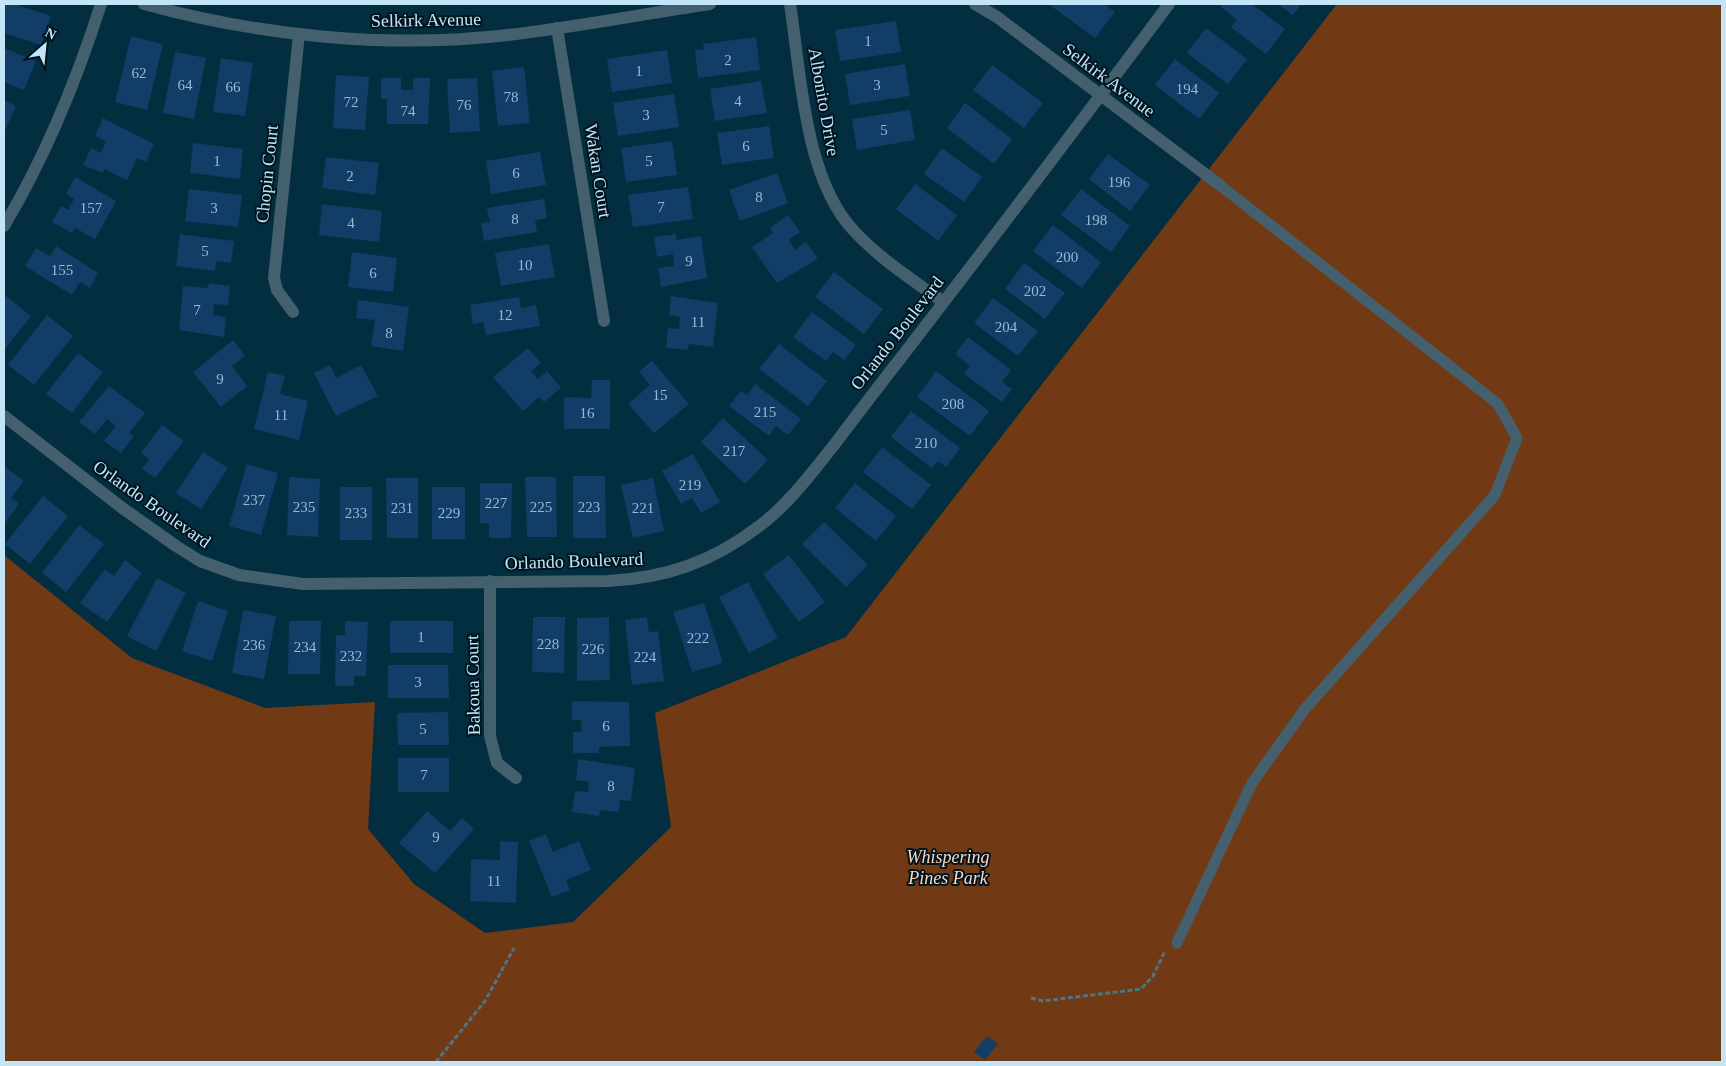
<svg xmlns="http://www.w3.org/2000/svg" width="1726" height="1066" font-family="'Times New Roman',serif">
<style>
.green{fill:#713a15}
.building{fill:#123d67}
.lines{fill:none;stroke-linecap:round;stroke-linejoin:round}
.path{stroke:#4d7586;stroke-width:3;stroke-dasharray:5 2.5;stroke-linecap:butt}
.lane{stroke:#44606e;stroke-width:11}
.street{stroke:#44606e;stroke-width:12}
.labels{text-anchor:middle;stroke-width:4;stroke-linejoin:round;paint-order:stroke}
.number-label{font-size:15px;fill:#96bbd4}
.street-label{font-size:18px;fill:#c2e5f8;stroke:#00141f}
.park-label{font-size:18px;font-style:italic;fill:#fed5be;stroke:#00141f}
</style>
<rect width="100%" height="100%" fill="#032e3f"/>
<!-- green -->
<path class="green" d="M1337,4H1722V1062H4V555L132,658L265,708L375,702L368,829L414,884L485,933L573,922L671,827L655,713L846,637Z"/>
<!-- building -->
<g class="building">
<path d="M4,4H14L51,16L41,45L4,33Z"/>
<path d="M1053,4H1104L1115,12L1095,38L1051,6Z"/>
<path d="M1222,4H1252L1285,29L1266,54L1231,27L1237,20L1220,6Z"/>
<path d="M1278,4H1301L1293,15Z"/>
<path d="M896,21L901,52L840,61L835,30Z"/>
<path d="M1206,28L1247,59L1228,84L1187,53Z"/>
<path d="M131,36L163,44L147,110L115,102Z"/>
<path d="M756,37L760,70L698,78L695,50L704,49L703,44Z"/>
<path d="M4,48L36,61L24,90L4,82Z"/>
<path d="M667,50L672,83L612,92L607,59Z"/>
<path d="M175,52L206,58L194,119L163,113Z"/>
<path d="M221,58L253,63L245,116L213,112Z"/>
<path d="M1175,59L1219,93L1199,119L1155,85Z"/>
<path d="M905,64L910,96L850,105L845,74Z"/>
<path d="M992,65L1043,103L1024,128L973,90Z"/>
<path d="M524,67L530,123L498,126L492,71Z"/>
<path d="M336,75L369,77L365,130L333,128Z"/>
<path d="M381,78H401V90H413V78H430L428,124H387V99H381Z"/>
<path d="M477,78L480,131L450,133L447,79Z"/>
<path d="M761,81L767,113L715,121L710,89Z"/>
<path d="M674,94L679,127L618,136L613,103Z"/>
<path d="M4,100L16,106L4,133Z"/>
<path d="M965,103L1012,139L994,164L947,128Z"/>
<path d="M910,110L915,140L857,150L852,119Z"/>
<path d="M103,118L154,144L146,162L137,158L127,180L104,169L103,173L83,165L91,148L101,153L106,141L95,136Z"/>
<path d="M769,126L774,158L722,165L717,133Z"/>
<path d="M672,141L677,175L626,182L621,148Z"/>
<path d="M193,143L243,149L240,179L190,173Z"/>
<path d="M942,148L982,177L964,202L924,174Z"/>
<path d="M540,152L546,185L491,194L486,161Z"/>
<path d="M1108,154L1150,185L1130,211L1089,179Z"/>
<path d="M326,157L379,163L375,195L322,188Z"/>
<path d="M777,173L788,203L740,221L729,190Z"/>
<path d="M75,177L116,201L95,239L75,228L72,233L52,222L61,206L68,210L74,199L66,194Z"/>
<path d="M915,184L957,215L938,241L896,209Z"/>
<path d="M688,187L693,219L633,227L628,195Z"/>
<path d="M189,189L242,195L238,227L185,221Z"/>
<path d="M1081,189L1130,226L1111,252L1061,215Z"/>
<path d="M544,199L547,218L535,220L537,232L484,241L481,223L490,222L487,208Z"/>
<path d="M322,204L382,211L379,242L319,235Z"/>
<path d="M788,215L800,232L789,240L795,250L806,242L818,259L777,283L752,247L773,233L770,228Z"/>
<path d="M1053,225L1101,262L1082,288L1033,251Z"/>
<path d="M180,234L234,241L231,263L216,261L215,271L176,266Z"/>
<path d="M676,234V240L701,236L707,278L661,287L658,268L674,266L673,254L657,257L654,237Z"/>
<path d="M549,244L555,277L501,286L495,253Z"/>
<path d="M56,246L98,273L90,288L80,282L72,295L25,266L36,248L50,256Z"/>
<path d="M352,252L397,258L393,292L348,287Z"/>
<path d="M1024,263L1065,293L1045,319L1005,289Z"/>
<path d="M834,272L883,309L864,334L815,297Z"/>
<path d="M209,283L230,286L228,305L214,304L213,315L226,317L224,337L179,330L183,286L208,288Z"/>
<path d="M6,296L31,316L4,350V299Z"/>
<path d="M671,296L718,303L713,347L689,344L688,350L666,348L668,328L679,329L680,317L669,315Z"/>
<path d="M519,297L521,308L536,305L540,326L486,335L483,322L473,324L470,305Z"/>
<path d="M993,298L1038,331L1018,356L974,323Z"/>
<path d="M358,300L409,307L403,351L371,346L375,320L356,318Z"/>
<path d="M812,312L856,345L844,360L833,352L826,361L793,337Z"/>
<path d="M47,315L73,336L34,385L8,365Z"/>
<path d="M968,337L1011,370L1002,382L1012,389L1002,402L964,374L970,366L955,354Z"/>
<path d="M233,340L245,356L232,366L247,386L221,407L193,372Z"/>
<path d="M779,344L827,381L808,406L759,369Z"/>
<path d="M528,348L541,363L531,371L538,379L547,371L561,388L544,402L539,397L523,411L493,377Z"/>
<path d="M78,353L103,372L72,413L46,394Z"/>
<path d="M652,361L689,404L654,433L628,404L650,385L639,372Z"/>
<path d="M330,365L336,378L361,365L378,396L336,416L314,373Z"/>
<path d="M936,371L989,411L970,436L917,397Z"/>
<path d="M268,372L285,376L280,394L308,401L299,440L254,429Z"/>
<path d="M592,380H610V429H564V397L591,398Z"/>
<path d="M755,384L801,419L788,435L776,426L769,436L729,406L741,391L747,395Z"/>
<path d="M109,386L145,413L129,433L134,436L121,453L104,441L116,426L107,419L95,434L79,422Z"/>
<path d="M911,411L960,448L946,467L938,461L932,468L891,437Z"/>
<path d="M723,418L768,460L745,484L701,442Z"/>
<path d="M162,425L184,441L155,478L142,469L149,459L141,453Z"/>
<path d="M882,447L931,485L912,509L863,472Z"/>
<path d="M203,452L228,468L201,509L176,493Z"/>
<path d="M693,454L720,502L701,513L692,498L681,504L662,471Z"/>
<path d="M247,464L278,473L261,535L229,526Z"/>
<path d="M5,467L24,481L11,498L19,504L4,524Z"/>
<path d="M573,476H605L606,538H573Z"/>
<path d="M289,477L320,479L318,537L287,535Z"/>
<path d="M525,477H556L557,537H527Z"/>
<path d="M386,478H418V538H387Z"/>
<path d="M653,478L664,531L633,538L621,485Z"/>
<path d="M480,483H512L511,538H489V524L480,523Z"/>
<path d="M855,483L896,516L876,541L835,508Z"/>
<rect x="340" y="487" width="32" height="53"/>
<rect x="432" y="487" width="33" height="52"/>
<path d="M43,496L68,516L30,564L5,544Z"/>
<path d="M824,522L868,565L846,587L802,544Z"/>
<path d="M79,525L104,544L66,592L42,573Z"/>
<path d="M789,555L825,602L799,622L763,574Z"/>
<path d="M125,560L142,573L107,622L80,603L105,569L114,576Z"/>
<path d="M157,578L186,593L156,651L127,636Z"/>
<path d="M748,582L778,638L749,653L719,597Z"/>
<path d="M198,601L228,611L212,661L182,651Z"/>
<path d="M704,603L723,663L692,672L673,612Z"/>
<path d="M243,610L276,616L264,679L232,673Z"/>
<path d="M533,617H565L564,673L532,672Z"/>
<path d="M609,617L610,680L577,681V618Z"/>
<path d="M647,617L649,632L658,631L664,681L632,685L625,620Z"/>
<path d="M289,621H321L320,674H288Z"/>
<path d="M345,621L368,622L366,676H354V686H335L336,635H345Z"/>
<rect x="390" y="621" width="63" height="32"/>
<path d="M388,665H448L449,698H388Z"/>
<path d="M572,701L629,702L630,746L599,747V753H573V732H582L581,720H572Z"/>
<path d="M448,712L449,745H398L397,713Z"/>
<rect x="398" y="758" width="51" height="34"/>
<path d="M578,759L635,768L631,801L620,800L619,812L600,810L599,816L572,812L575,791L588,792L589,782L576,780Z"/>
<path d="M427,811L450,831L462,818L474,829L435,873L399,843Z"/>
<path d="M546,834L553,852L579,841L591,870L566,880L570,890L552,897L529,841Z"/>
<path d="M500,841L518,842L516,903L470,901L471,859L500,860Z"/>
<path d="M987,1036L998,1044L985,1060L974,1052Z"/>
</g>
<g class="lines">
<!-- path -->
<g class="path">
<path d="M1031,998L1043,1001L1141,989L1153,976L1165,951"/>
<path d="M436,1062L485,1001L514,948"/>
</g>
<!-- lane -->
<path class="lane" d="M1177,943L1252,783L1304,710L1495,495L1517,438L1498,404L1221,186"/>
<!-- street -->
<g class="street">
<path d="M144,4C260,36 388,49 508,35C576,27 643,14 710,4"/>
<path d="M790,4C801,74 804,178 854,231C880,259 913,280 943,302"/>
<path d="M975,4L997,17L1221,186"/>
<path d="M557,28L604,321"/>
<path d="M4,226C46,156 76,82 101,4"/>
<path d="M293,312L277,290L274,278L299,34"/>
<path d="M4,416L121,507L176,546L200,561L239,575L303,584L608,581C666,578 712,562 758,527C788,505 811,474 834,445C856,416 878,387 900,359C991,241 1080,123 1169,4"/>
<path d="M490,581V736L497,763L516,778"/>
</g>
</g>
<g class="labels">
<!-- number labels -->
<g class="number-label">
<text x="868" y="46">1</text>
<text x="728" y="65">2</text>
<text x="639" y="76">1</text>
<text x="139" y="78">62</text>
<text x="185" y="90">64</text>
<text x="877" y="90">3</text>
<text x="233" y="92">66</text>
<text x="1187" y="94">194</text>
<text x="511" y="102">78</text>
<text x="738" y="106">4</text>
<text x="351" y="107">72</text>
<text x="464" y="110">76</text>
<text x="408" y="116">74</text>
<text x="646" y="120">3</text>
<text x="884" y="135">5</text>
<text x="746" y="151">6</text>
<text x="217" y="166">1</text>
<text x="649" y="166">5</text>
<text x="516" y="178">6</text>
<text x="350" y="181">2</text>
<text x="1119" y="187">196</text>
<text x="759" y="202">8</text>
<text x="661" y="212">7</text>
<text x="91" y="213">157</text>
<text x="214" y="213">3</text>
<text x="515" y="224">8</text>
<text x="1096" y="225">198</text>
<text x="351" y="228">4</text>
<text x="205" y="256">5</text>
<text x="1067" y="262">200</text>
<text x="689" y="266">9</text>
<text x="525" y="270">10</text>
<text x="62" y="275">155</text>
<text x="373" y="278">6</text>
<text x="1035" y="296">202</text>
<text x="197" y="315">7</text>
<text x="505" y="320">12</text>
<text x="698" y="327">11</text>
<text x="1006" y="332">204</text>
<text x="389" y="338">8</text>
<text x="220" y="384">9</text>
<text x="660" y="400">15</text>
<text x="953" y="409">208</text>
<text x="765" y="417">215</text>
<text x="587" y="418">16</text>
<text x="281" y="420">11</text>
<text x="926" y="448">210</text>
<text x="734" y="456">217</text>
<text x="690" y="490">219</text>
<text x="254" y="505">237</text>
<text x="496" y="508">227</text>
<text x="304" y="512">235</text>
<text x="541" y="512">225</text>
<text x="589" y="512">223</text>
<text x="402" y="513">231</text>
<text x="643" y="513">221</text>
<text x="356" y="518">233</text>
<text x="449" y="518">229</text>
<text x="421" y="642">1</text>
<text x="698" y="643">222</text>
<text x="548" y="649">228</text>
<text x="254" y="650">236</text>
<text x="305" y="652">234</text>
<text x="593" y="654">226</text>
<text x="351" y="661">232</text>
<text x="645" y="662">224</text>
<text x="418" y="687">3</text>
<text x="606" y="731">6</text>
<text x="423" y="734">5</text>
<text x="424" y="780">7</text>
<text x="611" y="791">8</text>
<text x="436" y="842">9</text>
<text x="494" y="886">11</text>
</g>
<!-- street labels -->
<g class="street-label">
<text transform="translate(426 20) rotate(-1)" y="6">Selkirk Avenue</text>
<text transform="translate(1109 80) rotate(37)" y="6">Selkirk Avenue</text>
<text transform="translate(824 102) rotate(80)" y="6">Albonito Drive</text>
<text transform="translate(598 171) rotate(81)" y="6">Wakan Court</text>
<text transform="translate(267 174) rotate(-84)" y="6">Chopin Court</text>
<text transform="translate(897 333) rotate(-52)" y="6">Orlando Boulevard</text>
<text transform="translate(152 504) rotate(35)" y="6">Orlando Boulevard</text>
<text transform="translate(574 561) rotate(-2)" y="6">Orlando Boulevard</text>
<text transform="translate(473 685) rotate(-91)" y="6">Bakoua Court</text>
</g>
<!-- park labels -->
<g class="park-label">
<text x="948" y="863">Whispering<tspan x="948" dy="21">Pines Park</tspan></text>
</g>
</g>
<!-- border -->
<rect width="1726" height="1066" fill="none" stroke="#c2e5f8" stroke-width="10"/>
<!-- north arrow -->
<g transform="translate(45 45) rotate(27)" stroke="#00141f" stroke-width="4" paint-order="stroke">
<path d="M0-4L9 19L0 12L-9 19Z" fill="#c2e5f8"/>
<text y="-8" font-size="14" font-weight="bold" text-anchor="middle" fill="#c2e5f8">N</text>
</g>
</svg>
